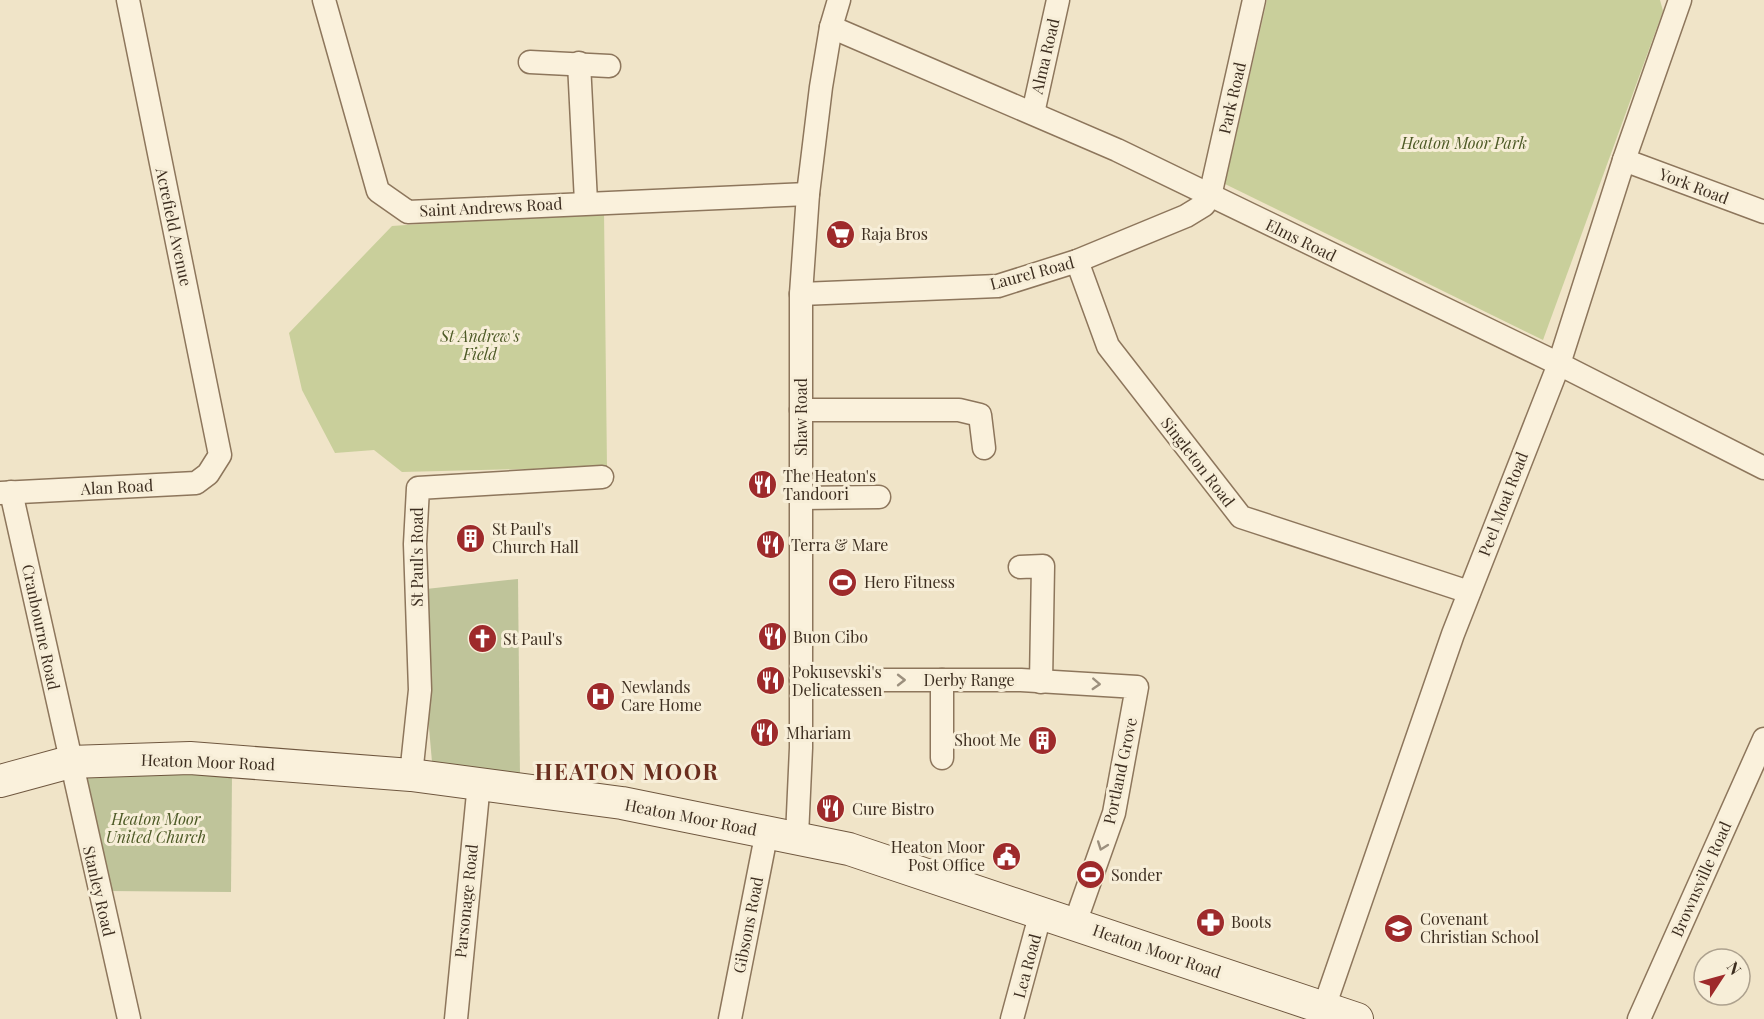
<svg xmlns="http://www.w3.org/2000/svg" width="1764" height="1019" font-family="'Playfair Display',serif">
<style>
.green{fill:#c9cf9b}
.cemetery{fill:#bfc49a}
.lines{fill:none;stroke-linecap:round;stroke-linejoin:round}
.minor-casing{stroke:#8d765c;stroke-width:25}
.secondary-casing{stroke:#6f573f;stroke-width:34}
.minor{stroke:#faf1dc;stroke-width:22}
.secondary{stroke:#faf1dc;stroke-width:32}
.oneway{stroke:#9c907e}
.labels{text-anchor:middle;stroke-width:6;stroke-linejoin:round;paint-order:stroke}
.street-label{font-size:16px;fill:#3d2e20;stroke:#f7eed8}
.park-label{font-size:16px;font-style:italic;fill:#4d5a26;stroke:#f7eed8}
.poi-label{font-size:16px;fill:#3d2e20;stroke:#f7eed8;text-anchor:start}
.district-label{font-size:22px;font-weight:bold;letter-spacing:1.5px;fill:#6b2e1e;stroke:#f7eed8}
</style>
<rect width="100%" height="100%" fill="#f0e4c8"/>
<!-- green -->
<g class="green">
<path d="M1267,0H1660L1663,11L1543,340L1225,184Z"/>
<path d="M604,211L607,467L402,472L374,450L335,453L302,390L289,333L392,226Z"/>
</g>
<!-- cemetery -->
<g class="cemetery">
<path d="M518,579L520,777L432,762L417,590Z"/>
<path d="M80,767L232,774L231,892L106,891Z"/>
</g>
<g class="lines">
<defs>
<g id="minor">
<path d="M324,0L378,191L408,212L808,194"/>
<path d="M831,27L1117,150L1559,364L1764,468"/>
<path d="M530,62L609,66"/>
<path d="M579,63L586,202"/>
<path d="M1033,113L1058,0"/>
<path d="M1624,160L1764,212"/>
<path d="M1077,261L1108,346L1241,517L1469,592"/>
<path d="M801,294L998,286L1077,261L1186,216L1204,205L1210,196L1254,0"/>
<path d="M801,410H959L980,415L984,448"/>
<path d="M11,492L129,1019"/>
<path d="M0,493L196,483L208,474L220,455L128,0"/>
<path d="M801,498L879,497"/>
<path d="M1020,567L1043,566L1041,682"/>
<path d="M801,680H1021L1137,687L1114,813L1075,923"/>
<path d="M942,680V758"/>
<path d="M411,775L420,690L415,544L418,488L602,477"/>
<path d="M797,836L801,748V294L808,194L821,87L831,27L839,0"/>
<path d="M456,1019L479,783"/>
<path d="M730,1019L767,831"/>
<path d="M1012,1019L1041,912"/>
<path d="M1320,1019L1453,634L1559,364L1624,160L1680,0"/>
<path d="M1639,1019L1764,739"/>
</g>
<path id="secondary" d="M0,781L70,762L190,758L411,775L622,803L849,849L1357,1019"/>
</defs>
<!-- minor casing -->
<use href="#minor" class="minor-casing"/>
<!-- secondary casing -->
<use href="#secondary" class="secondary-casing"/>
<!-- minor -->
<use href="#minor" class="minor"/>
<!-- secondary -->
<use href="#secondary" class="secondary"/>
</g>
<!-- one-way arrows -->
<defs><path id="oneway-chevron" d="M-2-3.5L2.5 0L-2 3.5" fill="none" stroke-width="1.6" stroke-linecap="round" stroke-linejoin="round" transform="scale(1.5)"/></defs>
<g class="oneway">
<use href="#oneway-chevron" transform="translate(901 680)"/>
<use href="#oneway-chevron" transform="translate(1096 684) rotate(3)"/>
<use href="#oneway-chevron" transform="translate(1102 846) rotate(110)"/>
</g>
<!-- icons -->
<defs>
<symbol id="supermarket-disc" viewBox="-11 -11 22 22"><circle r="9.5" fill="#9e2a2b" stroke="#f7eed8"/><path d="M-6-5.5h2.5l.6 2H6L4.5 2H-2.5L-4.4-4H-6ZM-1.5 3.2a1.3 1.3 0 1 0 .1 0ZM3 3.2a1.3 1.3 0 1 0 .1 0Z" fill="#fff"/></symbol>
<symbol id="restaurant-disc" viewBox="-11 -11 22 22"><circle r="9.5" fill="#9e2a2b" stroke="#f7eed8"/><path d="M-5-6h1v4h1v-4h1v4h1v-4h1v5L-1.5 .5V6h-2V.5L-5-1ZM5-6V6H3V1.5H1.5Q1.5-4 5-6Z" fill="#fff"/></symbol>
<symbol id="building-disc" viewBox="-11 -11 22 22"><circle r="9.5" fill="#9e2a2b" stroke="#f7eed8"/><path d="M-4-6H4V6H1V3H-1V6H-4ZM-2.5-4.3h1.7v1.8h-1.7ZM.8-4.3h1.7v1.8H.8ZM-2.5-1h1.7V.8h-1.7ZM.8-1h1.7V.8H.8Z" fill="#fff"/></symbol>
<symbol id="stadium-disc" viewBox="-11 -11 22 22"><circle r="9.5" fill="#9e2a2b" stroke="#f7eed8"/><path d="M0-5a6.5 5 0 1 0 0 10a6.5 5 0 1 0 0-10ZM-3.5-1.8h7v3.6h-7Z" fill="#fff"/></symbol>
<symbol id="church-disc" viewBox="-11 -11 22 22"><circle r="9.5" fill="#9e2a2b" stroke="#f7eed8"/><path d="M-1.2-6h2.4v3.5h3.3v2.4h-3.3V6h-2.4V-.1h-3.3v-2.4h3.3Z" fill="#fff"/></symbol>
<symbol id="hospital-disc" viewBox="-11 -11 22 22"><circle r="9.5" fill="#9e2a2b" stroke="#f7eed8"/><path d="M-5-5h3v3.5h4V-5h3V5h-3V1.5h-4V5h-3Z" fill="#fff"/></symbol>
<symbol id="civic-disc" viewBox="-11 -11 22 22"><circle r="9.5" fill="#9e2a2b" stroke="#f7eed8"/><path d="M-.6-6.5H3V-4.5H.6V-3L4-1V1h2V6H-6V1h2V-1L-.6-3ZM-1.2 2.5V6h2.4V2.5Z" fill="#fff"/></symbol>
<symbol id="pharmacy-disc" viewBox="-11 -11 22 22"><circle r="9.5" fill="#9e2a2b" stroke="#f7eed8"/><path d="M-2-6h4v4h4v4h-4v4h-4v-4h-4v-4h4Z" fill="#fff"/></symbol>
<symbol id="school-disc" viewBox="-11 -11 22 22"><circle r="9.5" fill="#9e2a2b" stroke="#f7eed8"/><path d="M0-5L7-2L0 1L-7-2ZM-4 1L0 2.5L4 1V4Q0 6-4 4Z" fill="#fff"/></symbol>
</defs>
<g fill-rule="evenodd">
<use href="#supermarket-disc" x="824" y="218" width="33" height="33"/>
<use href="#restaurant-disc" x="746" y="468" width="33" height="33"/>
<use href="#building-disc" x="454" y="522" width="33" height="33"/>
<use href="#restaurant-disc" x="754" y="528" width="33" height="33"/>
<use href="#stadium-disc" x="826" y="566" width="33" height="33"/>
<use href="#restaurant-disc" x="756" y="620" width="33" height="33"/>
<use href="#church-disc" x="466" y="622" width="33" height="33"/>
<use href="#restaurant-disc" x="754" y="664" width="33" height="33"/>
<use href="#hospital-disc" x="584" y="680" width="33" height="33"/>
<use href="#restaurant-disc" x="748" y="716" width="33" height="33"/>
<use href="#building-disc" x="1026" y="724" width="33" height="33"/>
<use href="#restaurant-disc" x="814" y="792" width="33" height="33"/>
<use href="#civic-disc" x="990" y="840" width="33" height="33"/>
<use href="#stadium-disc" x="1074" y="858" width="33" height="33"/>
<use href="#pharmacy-disc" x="1194" y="906" width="33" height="33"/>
<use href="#school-disc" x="1382" y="912" width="33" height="33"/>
</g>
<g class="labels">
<!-- street labels -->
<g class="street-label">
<text transform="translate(1045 56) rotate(-77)" y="6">Alma Road</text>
<text transform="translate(1232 98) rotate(-77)" y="6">Park Road</text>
<text transform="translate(1694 186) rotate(21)" y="6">York Road</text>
<text transform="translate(491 207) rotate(-3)" y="6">Saint Andrews Road</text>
<text transform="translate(174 227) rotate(78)" y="6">Acrefield Avenue</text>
<text transform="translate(1301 240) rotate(26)" y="6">Elms Road</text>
<text transform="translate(1032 273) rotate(-15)" y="6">Laurel Road</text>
<text transform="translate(801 417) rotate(-90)" y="6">Shaw Road</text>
<text transform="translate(1198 462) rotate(52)" y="6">Singleton Road</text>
<text transform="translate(117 487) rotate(-3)" y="6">Alan Road</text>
<text transform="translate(1503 504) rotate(-69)" y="6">Peel Moat Road</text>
<text transform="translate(417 557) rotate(-90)" y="6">St Paul's Road</text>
<text transform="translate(41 627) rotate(78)" y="6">Cranbourne Road</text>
<text x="969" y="686">Derby Range</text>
<text transform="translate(208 762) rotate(2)" y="6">Heaton Moor Road</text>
<text transform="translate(1120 771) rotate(-78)" y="6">Portland Grove</text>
<text transform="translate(691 817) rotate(11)" y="6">Heaton Moor Road</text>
<text transform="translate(1701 879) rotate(-66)" y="6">Brownsville Road</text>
<text transform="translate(99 891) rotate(77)" y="6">Stanley Road</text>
<text transform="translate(466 901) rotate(-84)" y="6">Parsonage Road</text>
<text transform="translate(748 925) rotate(-79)" y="6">Gibsons Road</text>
<text transform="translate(1157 951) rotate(19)" y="6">Heaton Moor Road</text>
<text transform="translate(1027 966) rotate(-75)" y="6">Lea Road</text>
</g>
<!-- park labels -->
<g class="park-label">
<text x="1464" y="149">Heaton Moor Park</text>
<text x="480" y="342">St Andrew's<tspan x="480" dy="18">Field</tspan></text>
<text x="156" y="825">Heaton Moor<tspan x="156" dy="18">United Church</tspan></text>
</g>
<!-- poi labels -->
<g class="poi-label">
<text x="861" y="240">Raja Bros</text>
<text x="783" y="482">The Heaton's<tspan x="783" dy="18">Tandoori</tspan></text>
<text x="492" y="535">St Paul's<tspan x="492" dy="18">Church Hall</tspan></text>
<text x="791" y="551">Terra &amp; Mare</text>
<text x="864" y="588">Hero Fitness</text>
<text x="793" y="643">Buon Cibo</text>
<text x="503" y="645">St Paul's</text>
<text x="792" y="678">Pokusevski's<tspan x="792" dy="18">Delicatessen</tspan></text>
<text x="621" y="693">Newlands<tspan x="621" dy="18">Care Home</tspan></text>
<text x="786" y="739">Mhariam</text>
<text x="1021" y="746" text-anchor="end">Shoot Me</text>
<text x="852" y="815">Cure Bistro</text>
<text x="985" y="853" text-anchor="end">Heaton Moor<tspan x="985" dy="18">Post Office</tspan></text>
<text x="1111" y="881">Sonder</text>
<text x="1420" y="925">Covenant<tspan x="1420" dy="18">Christian School</tspan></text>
<text x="1231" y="928">Boots</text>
</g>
<!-- district labels -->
<g class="district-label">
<text x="627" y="780">HEATON MOOR</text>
</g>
</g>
<!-- north arrow -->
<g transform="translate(1722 977) rotate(54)"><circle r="28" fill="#f7eed8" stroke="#ada18e" stroke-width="1.5"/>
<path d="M0-4.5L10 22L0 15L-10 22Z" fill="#9e2a2b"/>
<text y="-9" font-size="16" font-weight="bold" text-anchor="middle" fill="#3d2e20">N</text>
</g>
</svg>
